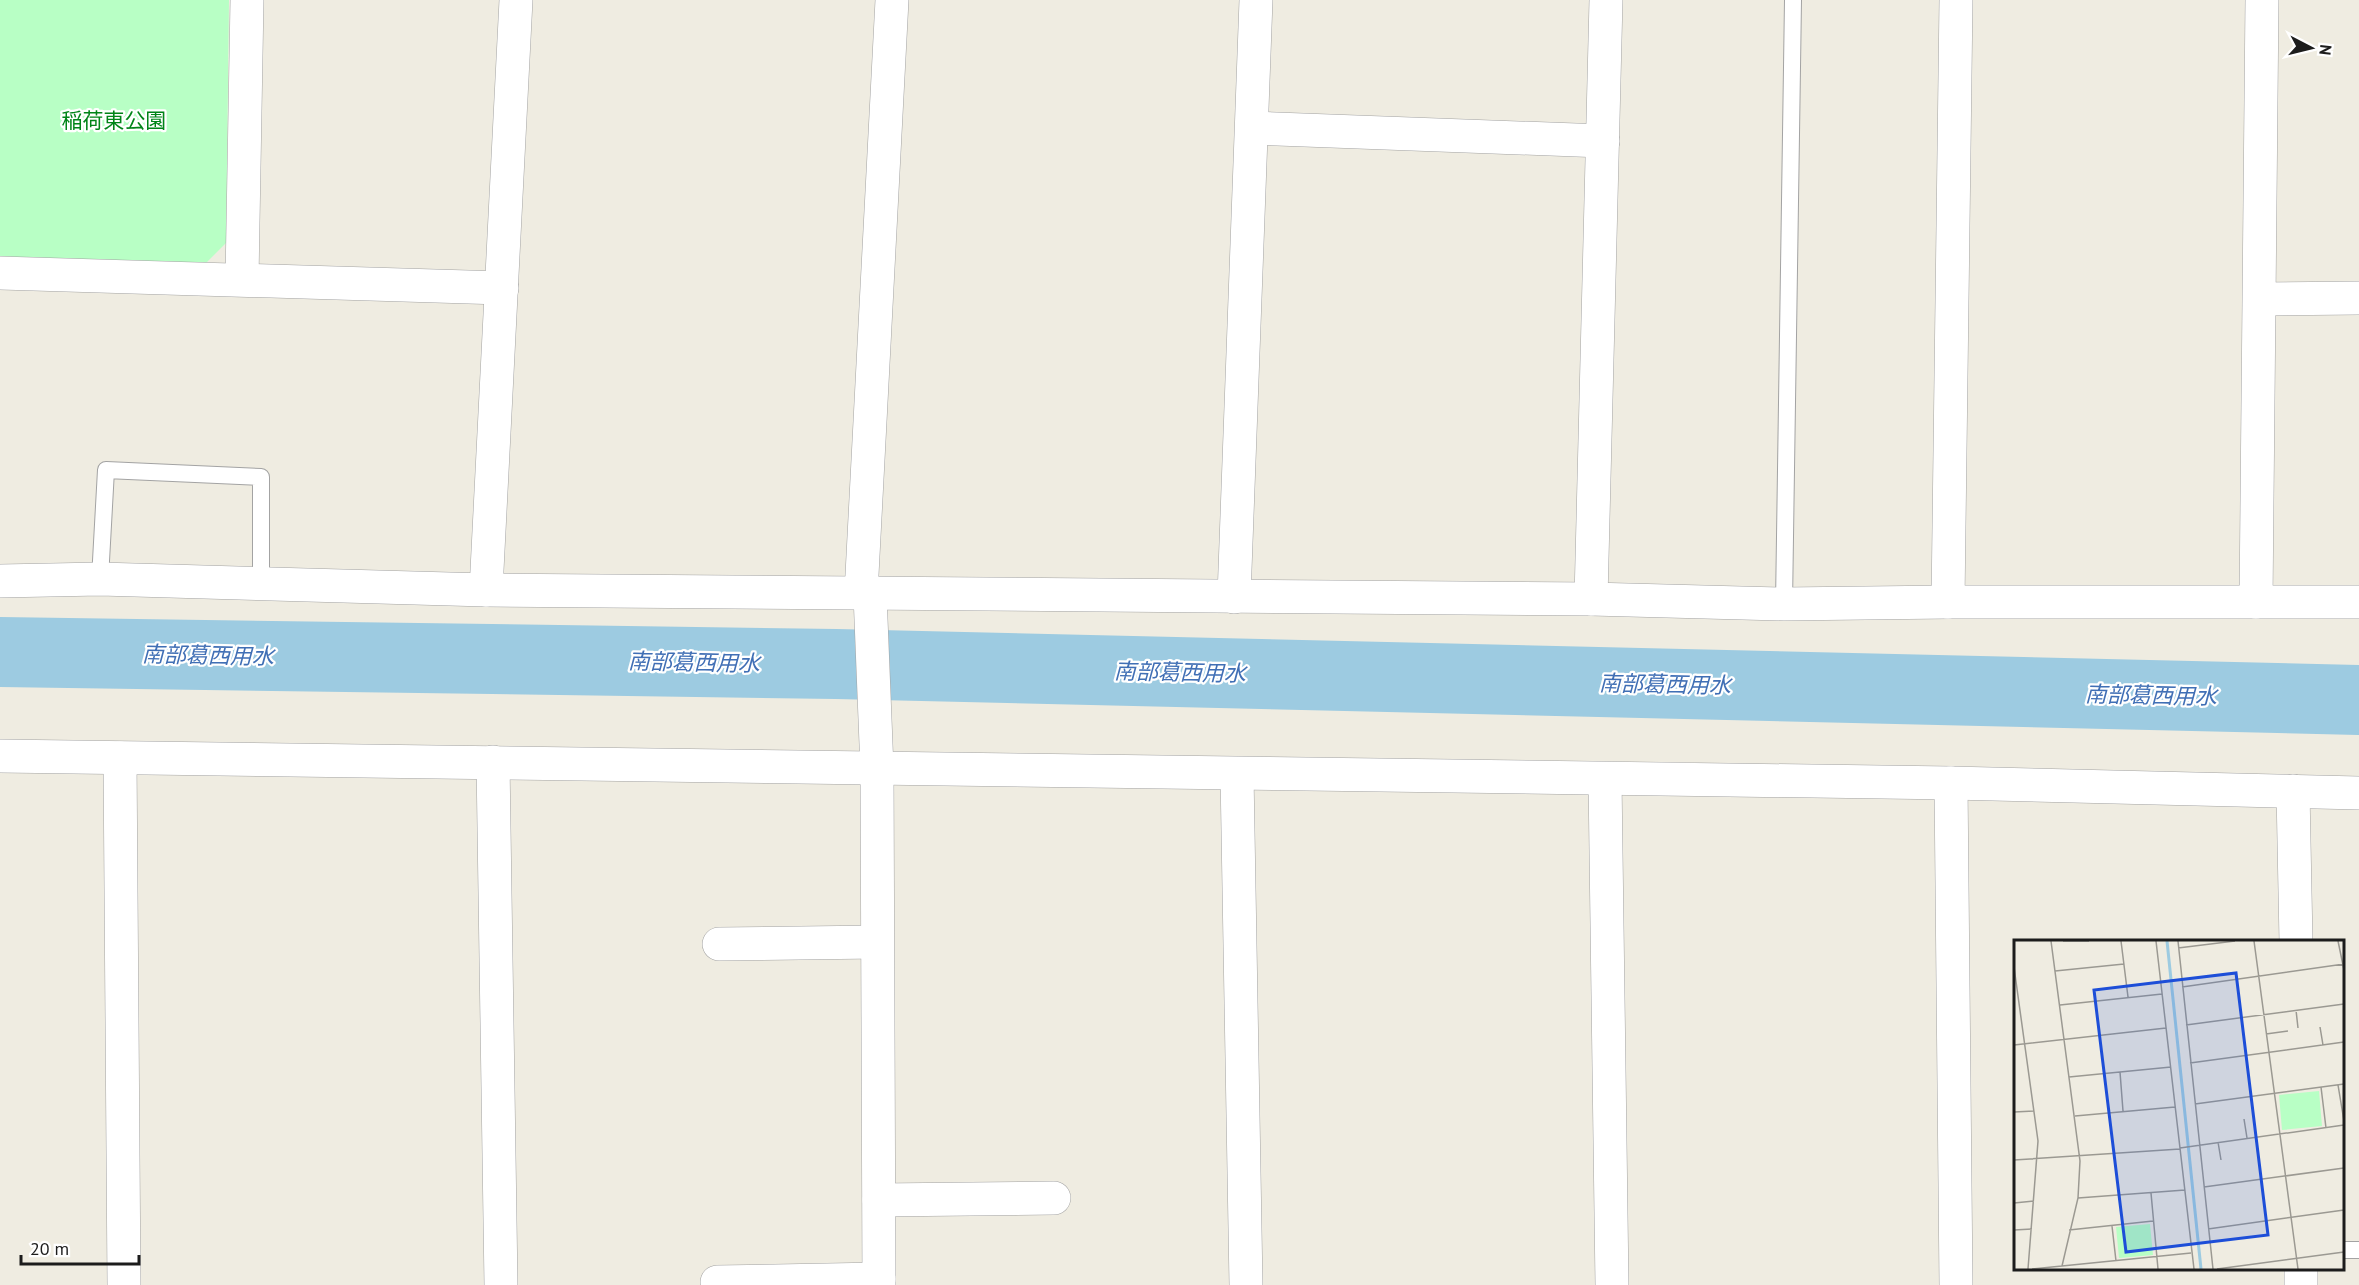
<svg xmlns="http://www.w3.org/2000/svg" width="2359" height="1285" font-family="'PT Sans','Noto Sans JP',sans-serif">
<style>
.park{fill:#b8ffc5}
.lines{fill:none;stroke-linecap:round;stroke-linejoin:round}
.river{stroke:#9dcbe1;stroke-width:70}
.service-casing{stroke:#a3a3a3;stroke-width:18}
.minor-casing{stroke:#a3a3a3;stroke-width:34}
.service{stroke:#fff;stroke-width:16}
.minor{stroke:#fff;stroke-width:33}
.labels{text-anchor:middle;stroke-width:4.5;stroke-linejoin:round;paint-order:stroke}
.park-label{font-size:21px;fill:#018418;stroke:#fff}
.water-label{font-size:22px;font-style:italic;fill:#406fb5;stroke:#fff}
.inset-river{fill:none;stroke:#9dcbe1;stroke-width:3}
.inset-road{fill:none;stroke:#9b9992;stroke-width:1.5}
.view{fill:#1d4ed8;fill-opacity:0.15;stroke:#1d4ed8;stroke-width:3}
.inset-edge{fill:none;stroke:#1c1c1c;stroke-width:3}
</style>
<rect width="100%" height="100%" fill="#efece1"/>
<!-- park -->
<path class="park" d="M0,0H229L226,243L206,263L0,258Z"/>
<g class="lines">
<!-- river -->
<path class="river" d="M0,652L836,664L2359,700"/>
<defs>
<g id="service">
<path d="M100,579L106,470L261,477V585"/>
<path d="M1784,604L1793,0"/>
<path d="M2342,1250H2359"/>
</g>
<g id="minor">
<path d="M1252,128L1603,141"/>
<path d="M0,273L502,288"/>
<path d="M242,279L247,0"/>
<path d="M2260,299L2359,298"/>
<path d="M0,581L100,579L486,590L1591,599L1784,604L1948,602H2359"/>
<path d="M486,590L516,0"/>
<path d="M861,594L892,0"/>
<path d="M870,594L877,769L879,1285"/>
<path d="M1234,597L1256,0"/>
<path d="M1591,599L1606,0"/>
<path d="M1948,602L1956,0"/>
<path d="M2256,602L2262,0"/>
<path d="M0,756L1951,783L2359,793"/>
<path d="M120,758L124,1285"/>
<path d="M493,762L501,1285"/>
<path d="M1237,774L1246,1285"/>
<path d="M1605,779L1612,1285"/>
<path d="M1951,783L1956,1285"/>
<path d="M2293,791L2296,942"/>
<path d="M719,944L877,942"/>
<path d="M879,1200L1054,1198"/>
<path d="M2301,1268V1285"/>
<path d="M717,1282L879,1279"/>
</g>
</defs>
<!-- service casing -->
<use href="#service" class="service-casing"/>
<!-- minor casing -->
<use href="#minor" class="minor-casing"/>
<!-- service -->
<use href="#service" class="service"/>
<!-- minor -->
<use href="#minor" class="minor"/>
</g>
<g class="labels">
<!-- park labels -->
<g class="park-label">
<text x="114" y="128">稲荷東公園</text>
</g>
<!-- water labels -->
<g class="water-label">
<text transform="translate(208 655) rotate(1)" y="8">南部葛西用水</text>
<text transform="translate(694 662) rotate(1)" y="8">南部葛西用水</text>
<text transform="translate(1180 672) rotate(1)" y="8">南部葛西用水</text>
<text transform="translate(1665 684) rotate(1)" y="8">南部葛西用水</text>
<text transform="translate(2151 695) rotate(1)" y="8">南部葛西用水</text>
</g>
</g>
<!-- overview -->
<g transform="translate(2014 940)">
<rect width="330" height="330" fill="#efece1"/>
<path d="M305,151L308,186L268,190L265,155ZM136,284L139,315L105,318L102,287Z" fill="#b8ffc5"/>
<path class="inset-river" d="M153,1L187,329"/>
<path class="inset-road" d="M37,1L66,221L64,258L48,326M49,1H75M107,1L114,57M142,1L180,329M164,1L199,329M240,1L284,329M324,1L330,30M164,8L221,1M0,27L24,201L14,329M41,31L110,24M168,47L330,24M46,65L148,54M282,70L284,88M172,85L330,64M306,87L309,105M252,94L274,91M0,105L152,88M176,123L330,102M106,132L109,171M55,137L157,127M324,145L330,181M307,147L312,188M181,164L330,144M0,172L20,171M61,176L161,167M230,179L233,198M242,197L244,215M204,202L207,220M166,208L330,185M0,220L166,209M190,247L330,228M137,253L144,329M64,258L171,250M0,263L20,261M98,286L102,321M194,289L330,270M0,290L18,289M55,290L139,281M18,329L177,313M203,329L330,312"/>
<path class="view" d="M222,33L254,295L112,312L80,50Z"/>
<rect width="330" height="330" class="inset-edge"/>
</g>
<!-- north arrow -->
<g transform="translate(2311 48) rotate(97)" stroke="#ffffff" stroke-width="4.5" paint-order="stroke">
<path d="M0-4.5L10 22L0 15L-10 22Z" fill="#1c1c1c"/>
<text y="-9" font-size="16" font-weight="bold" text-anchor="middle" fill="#1c1c1c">N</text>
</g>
<!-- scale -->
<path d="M21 1255v9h118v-9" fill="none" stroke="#1c1c1c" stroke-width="3"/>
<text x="30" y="1255" font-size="18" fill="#1c1c1c" stroke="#ffffff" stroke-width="4.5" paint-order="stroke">20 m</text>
</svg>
